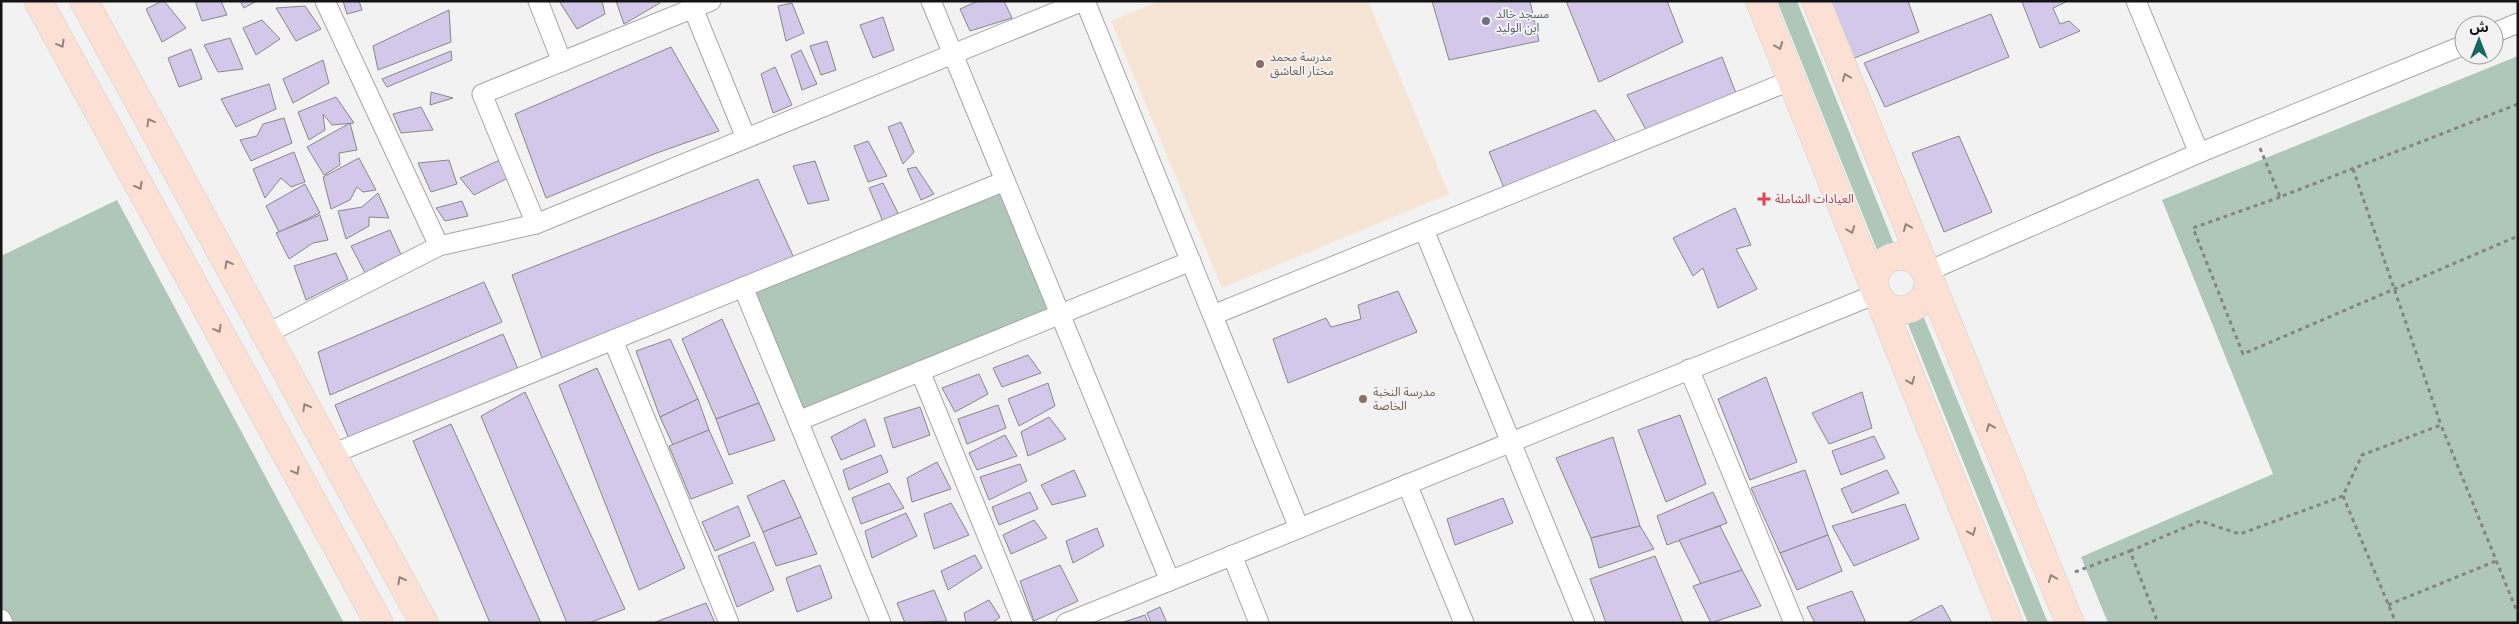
<svg xmlns="http://www.w3.org/2000/svg" width="2519" height="624" font-family="'Source Serif 4','Noto Sans Arabic',serif">
<style>
.education{fill:#f6e5d4}
.green{fill:#afc7b8}
.building{fill:#d3c8ea;stroke:#888889}
.lines{fill:none;stroke-linecap:round;stroke-linejoin:round}
.minor-casing{stroke:#a5a6a7;stroke-width:21}
.primary-casing{stroke:#d0d0d0;stroke-width:29}
.path{stroke:#848484;stroke-width:3;stroke-dasharray:4 4;stroke-linecap:butt}
.minor{stroke:#fff;stroke-width:19}
.primary{stroke:#fce0d3;stroke-width:28}
.oneway{stroke:#94847d}
.worship-dot{fill:#6b7280;stroke:#f2f2f3;stroke-width:2}
.education-dot{fill:#8d6e63;stroke:#f2f2f3;stroke-width:2}
.health-dot{fill:#e0444e;stroke:#f2f2f3;stroke-width:2}
.labels{text-anchor:middle;stroke-width:4;stroke-linejoin:round;paint-order:stroke}
.worship-label{font-size:12px;fill:#5b616d;stroke:#f2f2f3;text-anchor:start}
.education-label{font-size:12px;fill:#785e54;stroke:#f2f2f3;text-anchor:start}
.health-label{font-size:12px;fill:#be3a42;stroke:#f2f2f3;text-anchor:start}
</style>
<rect width="100%" height="100%" fill="#f2f2f3"/>
<!-- education -->
<path class="education" d="M1159,1H1368L1449,194L1222,288L1111,21Z"/>
<!-- green -->
<g class="green">
<path d="M1777,1H1797L1896,249L1879,255Z"/>
<path d="M2518,56V623H2108L2081,557L2273,474L2162,200Z"/>
<path d="M1005,181L1060,314L798,421L743,287Z"/>
<path d="M117,200L344,623H1V256Z"/>
<path d="M1922,313L2048,623H2028L1906,319Z"/>
</g>
<!-- building -->
<g class="building">
<path d="M162,1H164L186,28L162,42L146,9Z"/>
<path d="M195,1H221L227,15L202,21Z"/>
<path d="M240,1H257L244,8Z"/>
<path d="M343,1H359L362,10L347,14Z"/>
<path d="M559,1H602L605,14L577,29Z"/>
<path d="M616,1H659L660,3L624,24Z"/>
<path d="M978,1H1004L1012,18L970,31L960,9Z"/>
<path d="M1432,1H1530L1539,41L1449,60Z"/>
<path d="M1566,1H1667L1683,42L1599,82Z"/>
<path d="M1830,1H1908L1919,32L1852,59Z"/>
<path d="M2025,1H2068L2053,8L2060,24L2069,21L2080,31L2040,48L2022,2Z"/>
<path d="M792,3L804,33L786,41L778,6Z"/>
<path d="M305,6L321,29L296,41L276,8Z"/>
<path d="M449,10L451,42L378,70L373,46Z"/>
<path d="M1991,14L2009,57L1885,107L1864,63Z"/>
<path d="M883,17L894,50L873,58L860,25Z"/>
<path d="M262,20L280,39L256,55L243,28Z"/>
<path d="M230,38L243,69L218,72L204,45Z"/>
<path d="M827,41L836,70L821,75L810,46Z"/>
<path d="M671,47L719,131L654,154L546,198L515,114Z"/>
<path d="M191,49L202,79L179,87L168,58Z"/>
<path d="M801,50L817,84L802,90L791,55Z"/>
<path d="M451,51L452,60L387,87L382,79Z"/>
<path d="M1722,57L1739,101L1650,137L1627,95Z"/>
<path d="M323,60L329,83L293,103L283,79Z"/>
<path d="M775,67L792,105L773,113L761,74Z"/>
<path d="M269,84L276,109L236,127L221,99Z"/>
<path d="M431,92L453,98L430,105Z"/>
<path d="M336,97L354,123L332,125L323,114L325,130L309,140L298,112Z"/>
<path d="M421,107L433,130L401,133L393,114Z"/>
<path d="M1595,110L1621,149L1507,195L1489,152Z"/>
<path d="M284,118L292,143L251,161L240,140L257,136L263,124Z"/>
<path d="M901,122L914,152L903,164L888,127Z"/>
<path d="M350,123L357,150L339,153L340,165L324,175L307,147Z"/>
<path d="M1959,136L1992,212L1944,232L1912,153Z"/>
<path d="M868,141L887,176L868,182L854,146Z"/>
<path d="M294,152L305,182L291,187L281,178L265,198L253,169Z"/>
<path d="M359,158L376,190L363,192L357,187L350,200L331,209L323,177Z"/>
<path d="M502,159L510,177L474,195L460,178Z"/>
<path d="M449,160L457,184L431,192L418,163Z"/>
<path d="M815,161L829,200L808,204L793,166Z"/>
<path d="M916,167L934,194L921,200L907,169Z"/>
<path d="M758,179L794,258L542,358L512,275Z"/>
<path d="M883,183L898,213L884,224L869,188Z"/>
<path d="M305,184L320,213L279,232L266,206Z"/>
<path d="M378,193L389,218L369,217V226L346,239L338,211L362,207Z"/>
<path d="M462,201L468,216L445,221L436,208Z"/>
<path d="M1735,208L1751,245L1736,249L1757,289L1718,308L1703,268L1693,276L1673,238Z"/>
<path d="M320,215L328,240L313,243L289,259L276,233Z"/>
<path d="M390,230L403,259L382,263L365,273L351,246Z"/>
<path d="M336,253L348,279L306,300L294,266Z"/>
<path d="M484,282L502,322L330,395L318,352Z"/>
<path d="M1398,291L1417,332L1288,383L1273,339L1326,318L1331,327L1361,319L1358,305Z"/>
<path d="M722,319L759,403L716,419L682,339Z"/>
<path d="M503,334L518,369L349,439L335,405Z"/>
<path d="M670,339L698,399L660,417L636,351Z"/>
<path d="M1028,355L1041,373L1002,387L993,368Z"/>
<path d="M597,368L685,568L639,590L559,385Z"/>
<path d="M979,374L988,394L955,412L942,388Z"/>
<path d="M1766,377L1797,462L1750,480L1718,399Z"/>
<path d="M1048,383L1055,406L1019,426L1008,399Z"/>
<path d="M525,392L625,609L589,623H567L481,416Z"/>
<path d="M1862,392L1872,428L1829,444L1812,413Z"/>
<path d="M698,399L709,430L673,445L660,417Z"/>
<path d="M759,403L775,440L729,455L716,419Z"/>
<path d="M998,405L1006,428L967,444L958,419Z"/>
<path d="M920,407L930,435L893,448L884,418Z"/>
<path d="M1680,415L1706,484L1666,502L1638,430Z"/>
<path d="M1049,417L1066,439L1028,456L1021,432Z"/>
<path d="M865,419L875,446L841,460L831,437Z"/>
<path d="M451,424L541,623H490L413,441Z"/>
<path d="M709,430L733,483L691,499L669,446Z"/>
<path d="M1005,435L1017,456L977,470L969,453Z"/>
<path d="M1874,436L1885,458L1841,475L1832,451Z"/>
<path d="M1613,437L1640,526L1591,538L1556,458Z"/>
<path d="M881,455L888,472L849,490L843,470Z"/>
<path d="M937,462L951,489L912,502L907,478Z"/>
<path d="M1020,464L1027,481L989,500L980,477Z"/>
<path d="M1074,470L1086,496L1052,505L1041,485Z"/>
<path d="M1805,470L1828,535L1780,553L1751,488Z"/>
<path d="M1887,470L1899,493L1852,513L1841,489Z"/>
<path d="M784,480L801,517L763,532L747,496Z"/>
<path d="M889,483L904,508L861,524L852,498Z"/>
<path d="M1030,492L1038,509L999,525L992,507Z"/>
<path d="M1713,492L1727,523L1667,545L1657,516Z"/>
<path d="M1503,498L1513,523L1455,545L1447,519Z"/>
<path d="M951,503L969,535L934,549L924,514Z"/>
<path d="M1905,504L1919,539L1854,566L1832,526Z"/>
<path d="M738,506L750,536L715,551L702,522Z"/>
<path d="M906,513L917,536L872,558L865,531Z"/>
<path d="M801,517L817,554L776,566L763,532Z"/>
<path d="M1034,520L1047,538L1011,554L1003,535Z"/>
<path d="M1640,526L1654,549L1599,568L1591,538Z"/>
<path d="M1720,526L1742,570L1701,584L1679,540Z"/>
<path d="M1097,528L1104,546L1073,563L1066,541Z"/>
<path d="M1828,535L1842,571L1797,590L1780,553Z"/>
<path d="M754,542L774,590L737,607L718,556Z"/>
<path d="M975,555L982,568L948,590L941,571Z"/>
<path d="M1655,556L1683,623H1606L1590,579Z"/>
<path d="M820,565L832,598L797,612L786,578Z"/>
<path d="M1060,565L1078,601L1034,621L1020,581Z"/>
<path d="M1742,570L1761,606L1711,623L1693,586Z"/>
<path d="M934,590L947,621L905,623L897,603Z"/>
<path d="M1852,591L1866,623H1815L1807,607Z"/>
<path d="M989,600L1000,617L992,623H966L964,613Z"/>
<path d="M706,603L715,623H653Z"/>
<path d="M1942,605L1952,623H1907Z"/>
<path d="M1160,607L1167,623H1151L1147,613Z"/>
<path d="M1145,615L1148,623H1121Z"/>
</g>
<g class="lines">
<defs>
<g id="minor">
<path d="M325,1L439,246"/>
<path d="M538,1L562,62"/>
<path d="M690,1L746,138"/>
<path d="M931,1L1170,581"/>
<path d="M1085,1L1299,528"/>
<path d="M2136,1L2199,153"/>
<path d="M2494,33L2518,23"/>
<path d="M536,224L482,94L711,1"/>
<path d="M1424,230L1585,623"/>
<path d="M1926,272L2199,153L2464,45"/>
<path d="M743,287L881,623"/>
<path d="M1213,315L1792,80"/>
<path d="M266,334L439,246L536,224L1083,1"/>
<path d="M613,340L729,623"/>
<path d="M1689,369L1794,623"/>
<path d="M920,371L1023,623"/>
<path d="M798,421L1191,261"/>
<path d="M332,454L1005,181"/>
<path d="M1407,484L1464,623"/>
<path d="M1232,555L1259,623"/>
<path d="M1,619L3,623"/>
<path d="M1066,623L1876,294"/>
</g>
<g id="primary">
<path d="M38,1L379,623"/>
<path d="M84,1L424,623"/>
<path d="M1760,1L2009,623"/>
<path d="M1816,1L2070,623"/>
<circle cx="1901" cy="283" r="27"/>
</g>
</defs>
<!-- minor casing -->
<use href="#minor" class="minor-casing"/>
<!-- primary casing -->
<use href="#primary" class="primary-casing"/>
<!-- path -->
<g class="path">
<path d="M2260,148L2280,197L2518,104"/>
<path d="M2353,169L2441,425"/>
<path d="M2280,197L2193,228L2243,354L2518,236"/>
<path d="M2343,496L2396,623"/>
<path d="M2130,551L2200,521L2240,534L2343,496L2362,455L2441,425L2518,614"/>
<path d="M2075,572L2130,551L2158,623"/>
<path d="M2388,605L2496,561"/>
</g>
<!-- minor -->
<use href="#minor" class="minor"/>
<!-- primary -->
<use href="#primary" class="primary"/>
</g>
<!-- one-way arrows -->
<defs><path id="oneway-chevron" d="M-2-3.5L2.5 0L-2 3.5" fill="none" stroke-width="1.6" stroke-linecap="round" stroke-linejoin="round" transform="scale(1.25)"/></defs>
<g class="oneway">
<use href="#oneway-chevron" transform="translate(61 44) rotate(61)"/>
<use href="#oneway-chevron" transform="translate(1779 46) rotate(68)"/>
<use href="#oneway-chevron" transform="translate(1846 77) rotate(-112)"/>
<use href="#oneway-chevron" transform="translate(150 122) rotate(-119)"/>
<use href="#oneway-chevron" transform="translate(139 186) rotate(61)"/>
<use href="#oneway-chevron" transform="translate(1907 227) rotate(-112)"/>
<use href="#oneway-chevron" transform="translate(1851 230) rotate(69)"/>
<use href="#oneway-chevron" transform="translate(228 264) rotate(-119)"/>
<use href="#oneway-chevron" transform="translate(218 329) rotate(61)"/>
<use href="#oneway-chevron" transform="translate(1911 381) rotate(68)"/>
<use href="#oneway-chevron" transform="translate(306 407) rotate(-119)"/>
<use href="#oneway-chevron" transform="translate(1990 427) rotate(-112)"/>
<use href="#oneway-chevron" transform="translate(296 471) rotate(61)"/>
<use href="#oneway-chevron" transform="translate(1972 532) rotate(68)"/>
<use href="#oneway-chevron" transform="translate(2052 578) rotate(-112)"/>
<use href="#oneway-chevron" transform="translate(401 580) rotate(-119)"/>
</g>
<!-- markers -->
<circle class="worship-dot" cx="1486" cy="21" r="5"/>
<g class="education-dot">
<circle cx="1260" cy="64" r="5"/>
<circle cx="1363" cy="399" r="5"/>
</g>
<path class="health-dot" d="M1761.5 191.5h5v5h5v5h-5v5h-5v-5h-5v-5h5z"/>
<g class="labels">
<!-- worship labels -->
<g class="worship-label">
<text x="1496" y="18">مسجد خالد<tspan x="1496" dy="14">ابن الوليد</tspan></text>
</g>
<!-- education labels -->
<g class="education-label">
<text x="1270" y="61">مدرسة محمد<tspan x="1270" dy="14">مختار العاشق</tspan></text>
<text x="1373" y="396">مدرسة النخبة<tspan x="1373" dy="14">الخاصة</tspan></text>
</g>
<!-- health labels -->
<g class="health-label">
<text x="1775" y="203">العيادات الشاملة</text>
</g>
</g>
<!-- border -->
<rect width="2519" height="624" fill="none" stroke="#141414" stroke-width="5"/>
<!-- north arrow -->
<g transform="translate(2479 40)"><circle r="24" fill="#f2f2f3" stroke="#99999a"/>
<path d="M0-4L9 19L0 12L-9 19Z" fill="#186662"/>
<text y="-8" font-size="14" font-weight="bold" text-anchor="middle" fill="#141414">ش</text>
</g>
</svg>
